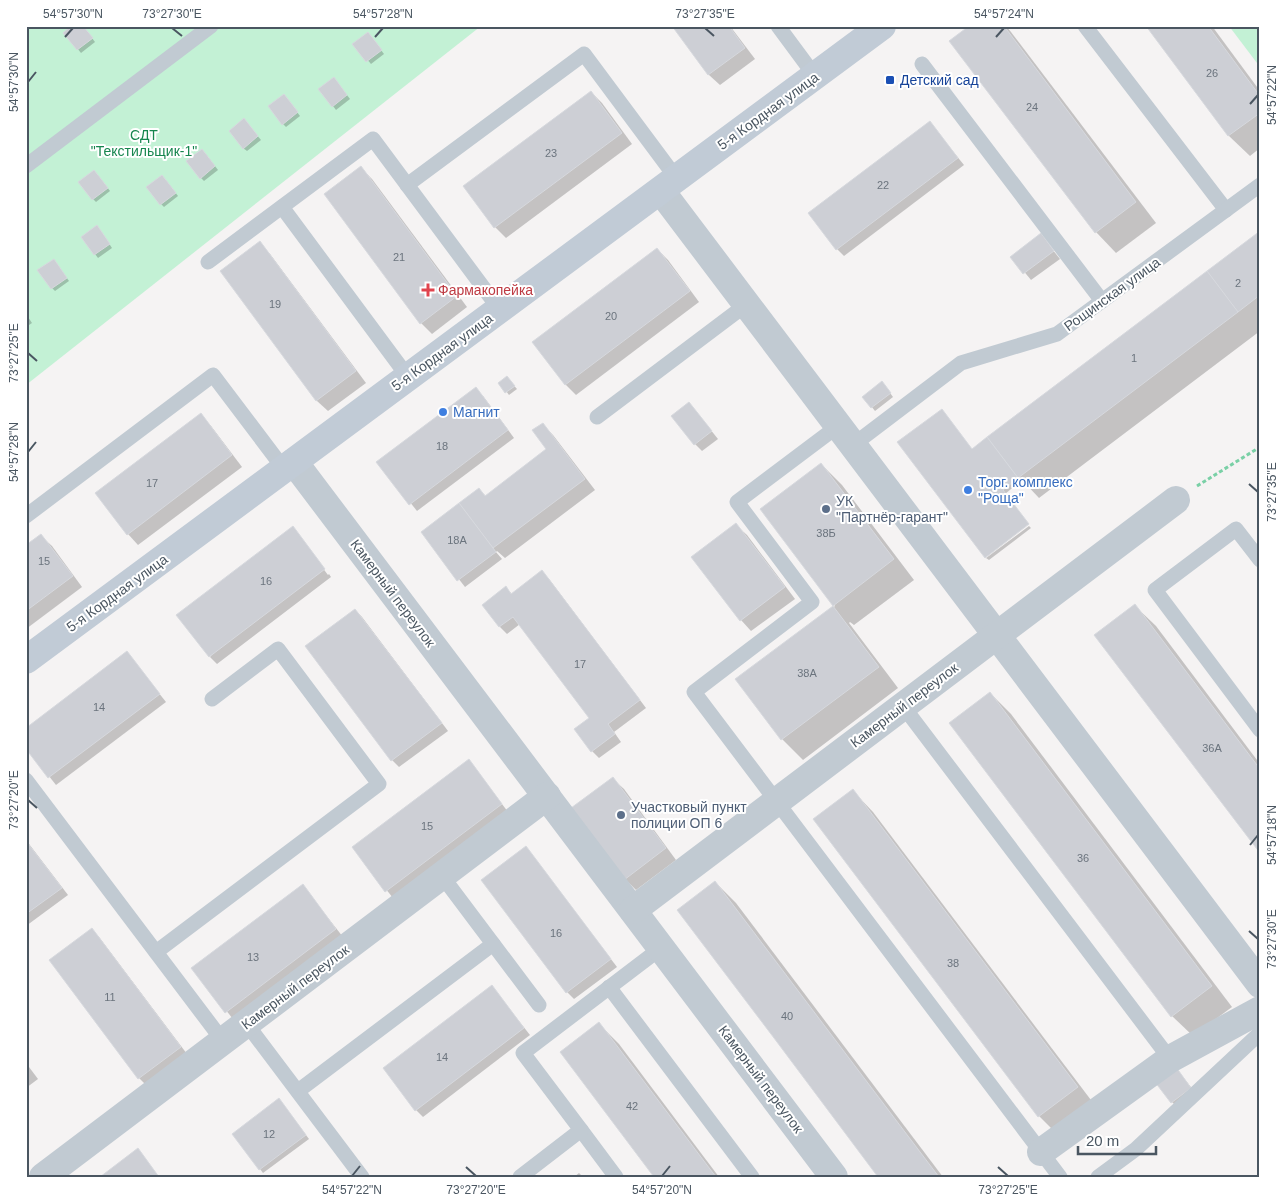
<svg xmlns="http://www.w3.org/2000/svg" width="1286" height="1203" font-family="Helvetica,sans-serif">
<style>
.green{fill:#c3f1d5}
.shadow{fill:#0003}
.building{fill:#cdcfd5;stroke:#d7d9de}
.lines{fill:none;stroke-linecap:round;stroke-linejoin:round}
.path{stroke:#7ad0a6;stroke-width:3;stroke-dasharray:4 2.5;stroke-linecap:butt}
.lane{stroke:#c1cad2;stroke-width:15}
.street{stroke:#c1cad2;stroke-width:28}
.secondary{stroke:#c1cbd6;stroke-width:28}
.ticks{fill:none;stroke:#4a5661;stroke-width:2}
.transit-dot{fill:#1a4fb4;stroke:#fff;stroke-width:2}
.health-dot{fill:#e0444e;stroke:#fff;stroke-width:2}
.shop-dot{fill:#3f7fe0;stroke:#fff;stroke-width:2}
.service-dot{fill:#5c6f8a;stroke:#fff;stroke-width:2}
.labels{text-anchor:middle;stroke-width:4;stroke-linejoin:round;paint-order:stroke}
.number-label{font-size:11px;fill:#6b747e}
.transit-label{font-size:14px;fill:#164399;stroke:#fff;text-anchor:start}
.street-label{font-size:14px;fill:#4a5661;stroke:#fff}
.park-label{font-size:14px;fill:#17864f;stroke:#fff}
.health-label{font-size:14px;fill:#be3a42;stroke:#fff;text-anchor:start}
.shop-label{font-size:14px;fill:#366cbe;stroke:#fff;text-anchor:start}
.service-label{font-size:14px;fill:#4e5e75;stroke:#fff;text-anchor:start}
.neatline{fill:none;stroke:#4a5661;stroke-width:2}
.ticks-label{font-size:12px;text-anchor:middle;fill:#4a5661}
</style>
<rect width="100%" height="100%" fill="#f5f3f3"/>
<!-- green -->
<g class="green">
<path d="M26,26H481L26,385Z"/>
<path d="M1229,26H1260V67Z"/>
</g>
<!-- shadow -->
<g class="shadow">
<path d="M83,26L95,42L81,53L65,33Z"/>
<path d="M673,26H730L755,59L720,85L709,75Z"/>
<path d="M971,26H1006L1011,32L1156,223L1116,253L1096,232L951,41Z"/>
<path d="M1148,26H1212L1260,91V148L1250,156L1229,136Z"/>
<path d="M371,37L384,54L371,64L354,44Z"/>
<path d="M337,82L350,99L336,110L320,89Z"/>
<path d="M591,92L602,103L632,144L506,238L495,227L465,186Z"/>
<path d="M287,99L300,116L286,127L283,124Z"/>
<path d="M929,122L964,165L844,256L837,249Z"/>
<path d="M247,123L261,140L247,151L243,148Z"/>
<path d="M205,153L218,170L204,181L201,178Z"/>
<path d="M361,168L372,179L467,307L432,334L421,323Z"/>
<path d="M97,174L110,191L96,202L93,199Z"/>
<path d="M165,179L178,196L164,207L161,204Z"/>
<path d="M100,230L112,248L98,258L95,254Z"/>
<path d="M1260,233V331L1039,498L1022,480L1005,494L972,450Z"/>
<path d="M1041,235L1060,259L1031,280L1012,257Z"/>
<path d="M260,243L270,254L366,383L328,411L317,401L222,272Z"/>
<path d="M657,249L668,260L699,302L576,395L565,384Z"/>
<path d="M57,264L69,281L55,291L52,288Z"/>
<path d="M26,314L32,323L26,327Z"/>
<path d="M510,381L517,389L509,395L500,383Z"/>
<path d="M885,386L893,397L875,411L864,397Z"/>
<path d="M483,396L514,438L417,511L378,462Z"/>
<path d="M689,403L718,439L702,451L695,444Z"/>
<path d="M201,415L211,426L242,467L138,545L128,534Z"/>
<path d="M542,424L553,435L595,490L505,558L497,551L496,552L502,559L465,587L423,533L479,490L486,496L548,449Z"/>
<path d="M821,464L842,485L914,580L854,625L850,622L849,623L898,688L803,760L782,739L737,680L835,606L762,509Z"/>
<path d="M736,525L747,535L795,599L751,631L741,620Z"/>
<path d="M1029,526L1031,528L989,560L986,558Z"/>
<path d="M297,534L328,575L329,574L331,577L217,664L210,657Z"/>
<path d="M41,536L52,546L82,587L26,629V547Z"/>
<path d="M542,572L549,579L646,708L614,732L621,742L599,758L592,751L591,718L520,624L507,634L500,627L506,588L512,594Z"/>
<path d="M1135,606L1156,626L1260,764V851Z"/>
<path d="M355,610L362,617L448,731L399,767L392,760L307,647Z"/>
<path d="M127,653L166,702L56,785L26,747Z"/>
<path d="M990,693L1011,714L1232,1007L1193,1036L1172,1016Z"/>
<path d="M475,768L508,812L393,898L353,848Z"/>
<path d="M613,779L624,789L676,860L636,890L625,879Z"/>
<path d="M853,791L873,812L1097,1108L1059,1136L1039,1116Z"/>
<path d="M26,840L68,895L26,926Z"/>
<path d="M532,855L617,967L574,999L567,992L483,880Z"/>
<path d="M715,882L736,903L943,1177H880Z"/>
<path d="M303,886L343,937L233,1019L193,969Z"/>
<path d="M92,930L99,937L187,1054L146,1085L139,1078Z"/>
<path d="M492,987L530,1035L423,1117L416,1110Z"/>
<path d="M599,1024L619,1044L719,1177H656Z"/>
<path d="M26,1063L38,1079L26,1088Z"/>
<path d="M1179,1072L1194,1091L1175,1105L1172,1102Z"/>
<path d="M282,1103L309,1139L263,1173L234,1134Z"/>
<path d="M579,1173L583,1177H574Z"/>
</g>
<!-- building -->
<g class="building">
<path d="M71,26H83L93,38L77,50L63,33Z"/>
<path d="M672,26H729L745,48L708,75Z"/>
<path d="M969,26H1004L1136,202L1095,233L949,41Z"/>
<path d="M1146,26H1208L1260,96V113L1228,136Z"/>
<path d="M368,32L382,50L366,62L352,44Z"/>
<path d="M334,77L347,95L332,107L318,89Z"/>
<path d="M591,91L622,133L494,228L463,186Z"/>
<path d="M284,94L298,112L282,125L268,106Z"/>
<path d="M244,118L258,136L243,149L229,131Z"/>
<path d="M930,121L958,158L836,250L808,213Z"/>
<path d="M202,149L215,166L200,179L186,161Z"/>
<path d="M361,166L457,296L420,324L324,194Z"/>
<path d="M94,170L108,188L92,200L78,182Z"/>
<path d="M162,175L176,193L160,205L146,187Z"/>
<path d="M97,225L110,244L94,255L81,237Z"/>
<path d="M1260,231V295L1238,312L1207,271Z"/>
<path d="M1041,233L1054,251L1023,274L1010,257Z"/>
<path d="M260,241L356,371L316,401L220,271Z"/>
<path d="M657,248L690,291L565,385L532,342Z"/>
<path d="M54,259L67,278L51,289L37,270Z"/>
<path d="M1207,271L1238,312L1018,478L987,437Z"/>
<path d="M507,376L515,386L505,393L498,383Z"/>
<path d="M882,381L891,393L871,408L862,397Z"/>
<path d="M476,387L508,430L409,505L376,462Z"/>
<path d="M689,402L712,431L694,445L671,416Z"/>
<path d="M942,409L972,449L987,437L1018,478L1003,490L1029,524L985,558L897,442Z"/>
<path d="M201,413L232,455L127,535L95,493Z"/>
<path d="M543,423L585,479L493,548L459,503L479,488L485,496L546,449L532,430Z"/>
<path d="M821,463L894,559L833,606L760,509Z"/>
<path d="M459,503L496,552L457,581L421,532Z"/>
<path d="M736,523L785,587L740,621L691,557Z"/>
<path d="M293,526L325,569L209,657L176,615Z"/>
<path d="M41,534L73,576L26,611V545Z"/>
<path d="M542,570L640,700L608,724L615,734L591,752L574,729L589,718L513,617L499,627L482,605L506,586L511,594Z"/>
<path d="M1135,604L1260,769V853L1094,635Z"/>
<path d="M833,606L879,667L781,740L735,679Z"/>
<path d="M355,609L442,723L391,761L305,646Z"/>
<path d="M127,651L160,694L48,778L26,749V728Z"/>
<path d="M990,692L1212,986L1171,1017L949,723Z"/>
<path d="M469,759L502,804L385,892L352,847Z"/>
<path d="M613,777L666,848L624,880L571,808Z"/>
<path d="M853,789L1078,1087L1038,1117L813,819Z"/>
<path d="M26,841L62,888L26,914Z"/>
<path d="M526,846L611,959L566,993L481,880Z"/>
<path d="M715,881L939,1177H878L774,1038L677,910Z"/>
<path d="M303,884L336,929L225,1013L191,968Z"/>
<path d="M92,928L181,1047L138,1079L49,960Z"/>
<path d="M492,985L524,1028L415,1111L383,1068Z"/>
<path d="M599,1022L716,1177H654L560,1052Z"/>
<path d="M1176,1067L1191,1088L1171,1103L1155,1082Z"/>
<path d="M279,1098L306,1135L259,1170L232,1134Z"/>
<path d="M138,1148L159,1177H100Z"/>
</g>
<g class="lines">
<!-- path -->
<path class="path" d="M1197,486L1260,447"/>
<!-- lane -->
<g class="lane">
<path d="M778,26L815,76"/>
<path d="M1085,26L1226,210"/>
<path d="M922,64L1102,301"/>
<path d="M26,166L211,26"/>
<path d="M407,185L584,54L677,179"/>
<path d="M282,207L408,377"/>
<path d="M208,262L373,139L500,310"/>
<path d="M597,417L747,304"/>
<path d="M838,426L737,502L812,602L694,692L1060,1177"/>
<path d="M853,445L961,363L1057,334L1260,185"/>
<path d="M26,516L213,375L284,469"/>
<path d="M1260,560L1236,529L1155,590L1260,730"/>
<path d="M903,706L1170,1059"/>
<path d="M26,780L223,1041"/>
<path d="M442,876L539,1005"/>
<path d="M156,952L379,784L278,649L212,699"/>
<path d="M609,987L752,1177"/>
<path d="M246,1023L362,1177"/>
<path d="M298,1091L493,944"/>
<path d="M581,1130L616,1177"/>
<path d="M520,1177L581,1130L523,1053L661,948"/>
<path d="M1098,1177L1136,1149L1260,1033"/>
</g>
<!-- street -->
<g class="street">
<path d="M661,191L1260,984"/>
<path d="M294,462L834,1177"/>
<path d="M633,910L1176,500"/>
<path d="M1041,1152L1170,1059L1260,1010"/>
<path d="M43,1177L547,796"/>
</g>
<!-- secondary -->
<path class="secondary" d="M26,660L882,26"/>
</g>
<!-- ticks -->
<path class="ticks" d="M172,28L182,36M705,28L714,36M65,37L73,28M375,37L383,28M996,37L1004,28M28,82L36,72M1250,104L1258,95M28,353L37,361M28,452L36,442M1249,484L1258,492M28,800L37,808M1250,845L1258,835M1249,931L1258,939M466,1167L476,1176M998,1167L1008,1176M352,1176L360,1166M662,1176L670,1166"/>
<!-- markers -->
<rect class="transit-dot" x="885" y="75" width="10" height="10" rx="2.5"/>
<path class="health-dot" d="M425.5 282.5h5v5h5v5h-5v5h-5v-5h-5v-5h5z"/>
<g class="shop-dot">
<circle cx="443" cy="412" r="5"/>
<circle cx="968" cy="490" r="5"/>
</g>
<g class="service-dot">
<circle cx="826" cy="509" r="5"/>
<circle cx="621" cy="815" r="5"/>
</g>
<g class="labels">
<!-- number labels -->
<g class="number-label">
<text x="1212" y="77">26</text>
<text x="1032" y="111">24</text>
<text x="551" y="157">23</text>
<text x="883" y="189">22</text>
<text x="399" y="261">21</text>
<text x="1238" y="287">2</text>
<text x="275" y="308">19</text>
<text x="611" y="320">20</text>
<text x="1134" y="362">1</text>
<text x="442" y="450">18</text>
<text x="152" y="487">17</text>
<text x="826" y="537">38Б</text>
<text x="457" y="544">18А</text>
<text x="44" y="565">15</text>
<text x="266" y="585">16</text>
<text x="580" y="668">17</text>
<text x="807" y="677">38А</text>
<text x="99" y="711">14</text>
<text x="1212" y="752">36А</text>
<text x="427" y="830">15</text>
<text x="1083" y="862">36</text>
<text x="556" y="937">16</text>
<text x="253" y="961">13</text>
<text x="953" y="967">38</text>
<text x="110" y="1001">11</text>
<text x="787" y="1020">40</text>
<text x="442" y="1061">14</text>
<text x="632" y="1110">42</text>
<text x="269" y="1138">12</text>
</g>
<!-- transit labels -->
<g class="transit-label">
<text x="900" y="85">Детский сад</text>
</g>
<!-- street labels -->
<g class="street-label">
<text transform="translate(768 111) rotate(-36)" y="5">5-я Кордная улица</text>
<text transform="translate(1112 294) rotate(-36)" y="5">Рощинская улица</text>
<text transform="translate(442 352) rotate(-36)" y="5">5-я Кордная улица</text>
<text transform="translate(117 593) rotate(-36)" y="5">5-я Кордная улица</text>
<text transform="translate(393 593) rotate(53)" y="5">Камерный переулок</text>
<text transform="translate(904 705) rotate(-37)" y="5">Камерный переулок</text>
<text transform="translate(295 987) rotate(-37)" y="5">Камерный переулок</text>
<text transform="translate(761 1079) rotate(53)" y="5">Камерный переулок</text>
</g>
<!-- park labels -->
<g class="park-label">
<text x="144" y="140">СДТ<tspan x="144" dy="16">"Текстильщик-1"</tspan></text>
</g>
<!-- health labels -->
<g class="health-label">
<text x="438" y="295">Фармакопейка</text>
</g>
<!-- shop labels -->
<g class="shop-label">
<text x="453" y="417">Магнит</text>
<text x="978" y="487">Торг. комплекс<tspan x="978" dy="16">"Роща"</tspan></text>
</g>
<!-- service labels -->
<g class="service-label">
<text x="836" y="506">УК<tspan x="836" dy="16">"Партнёр-гарант"</tspan></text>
<text x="631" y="812">Участковый пункт<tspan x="631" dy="16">полиции ОП 6</tspan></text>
</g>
</g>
<!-- border -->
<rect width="1286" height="1203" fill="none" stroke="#ffffff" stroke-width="55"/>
<!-- scale -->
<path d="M1078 1146v8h78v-8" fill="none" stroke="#4a5661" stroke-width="2.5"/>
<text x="1086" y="1146" font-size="15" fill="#4a5661" stroke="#ffffff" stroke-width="4" paint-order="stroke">20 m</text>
<rect x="28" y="28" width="1230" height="1148" class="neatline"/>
<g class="ticks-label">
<text x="73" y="18">54°57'30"N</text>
<text x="172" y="18">73°27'30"E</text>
<text x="383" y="18">54°57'28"N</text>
<text x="705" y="18">73°27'35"E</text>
<text x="1004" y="18">54°57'24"N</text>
<text transform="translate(14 82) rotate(-90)" y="4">54°57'30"N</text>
<text transform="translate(1272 95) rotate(-90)" y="4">54°57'22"N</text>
<text transform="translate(14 353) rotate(-90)" y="4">73°27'25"E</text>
<text transform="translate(14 452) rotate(-90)" y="4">54°57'28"N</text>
<text transform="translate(1272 492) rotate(-90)" y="4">73°27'35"E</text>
<text transform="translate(14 800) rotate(-90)" y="4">73°27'20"E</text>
<text transform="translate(1272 835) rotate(-90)" y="4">54°57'18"N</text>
<text transform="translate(1272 939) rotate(-90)" y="4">73°27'30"E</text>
<text x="352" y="1194">54°57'22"N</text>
<text x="476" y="1194">73°27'20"E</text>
<text x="662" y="1194">54°57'20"N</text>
<text x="1008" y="1194">73°27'25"E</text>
</g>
</svg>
